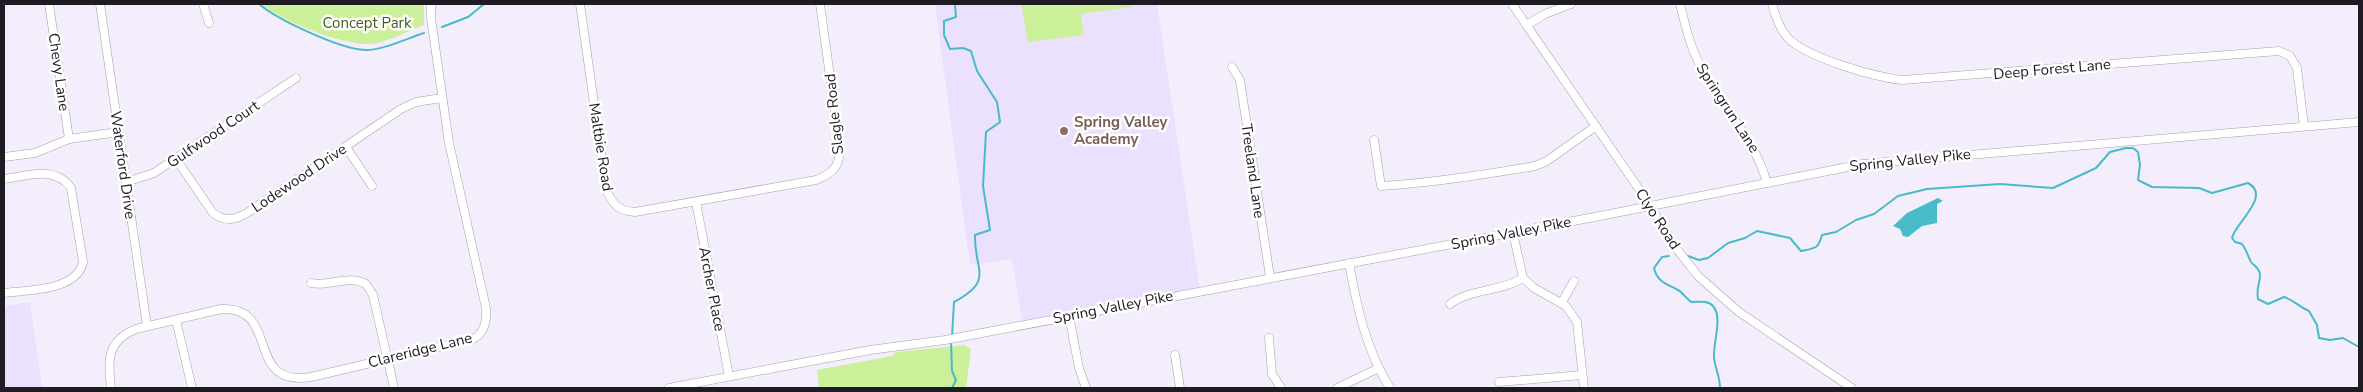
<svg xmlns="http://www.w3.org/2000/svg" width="2363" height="392" font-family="'Nunito Sans',sans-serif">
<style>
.built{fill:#ebe0fd}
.green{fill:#cbf099}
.water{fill:#48bbc9}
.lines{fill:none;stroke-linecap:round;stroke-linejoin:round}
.stream{stroke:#48bbc9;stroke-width:2}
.minor-casing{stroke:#a59db2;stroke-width:9}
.minor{stroke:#fff;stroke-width:8}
.education-dot{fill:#8d6e63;stroke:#fefffe;stroke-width:2}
.labels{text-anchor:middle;stroke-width:5;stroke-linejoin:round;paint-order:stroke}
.park-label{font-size:15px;fill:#455e1d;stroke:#fefffe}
.street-label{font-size:15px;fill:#1e1b23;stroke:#fefffe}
.education-label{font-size:15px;font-weight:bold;fill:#785e54;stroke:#fefffe;text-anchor:start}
</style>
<rect width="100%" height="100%" fill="#f4eefc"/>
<!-- built -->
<g class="built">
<path d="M935,4H1157L1200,291L1023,325L1012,259L970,265Z"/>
<path d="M30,302L42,388H4V306Z"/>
</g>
<!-- green -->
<g class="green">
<path d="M262,4H424V25C410,30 384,44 369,44C342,45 283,22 262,4Z"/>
<path d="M1021,4H1131V7L1081,14L1084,35L1028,42Z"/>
<path d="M964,345L971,349L966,388H819L817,370L892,356L896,352Z"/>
</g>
<!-- water -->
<path class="water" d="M1938,198L1943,201L1937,204V223L1922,226L1908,237L1903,236L1900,229L1893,226L1907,213Z"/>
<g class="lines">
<!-- stream -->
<g class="stream">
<path d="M259,4C278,20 340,49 365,50C381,51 408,38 424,33"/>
<path d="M442,27L468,17L484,4"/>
<path d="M1669,256L1662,257L1654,268C1657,282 1667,284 1678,290C1682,292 1686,298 1691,302C1698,302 1708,300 1713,306C1723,317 1713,343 1714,357C1715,368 1720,377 1720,388"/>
<path d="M1688,256L1699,260L1708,258L1728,243L1745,238L1757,231L1790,238L1801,251C1816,248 1818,249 1822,235L1836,232L1856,220L1874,214L1898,196L1927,189L2000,184L2053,188L2096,168L2110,152L2126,148H2133L2138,152L2140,165L2138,180L2152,187L2199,188L2212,193L2248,183C2272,196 2235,223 2232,238L2235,242L2242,244C2246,249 2248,256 2251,262C2254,266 2260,268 2260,275C2260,284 2256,287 2258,299L2268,304L2284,297C2294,300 2299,307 2309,311L2317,325L2319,338L2330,340L2343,338L2359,347"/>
<path d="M952,337L954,302C995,280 974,271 975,235L990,230L983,186L986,132L1000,122L997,102L977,71L971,51L963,48L950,49L944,35V21L956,17L955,4"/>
<path d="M951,341L952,371L956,380L952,388"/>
</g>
<defs>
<g id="minor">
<path d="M49,4L69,139"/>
<path d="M100,4L147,326"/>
<path d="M203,4L209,23"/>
<path d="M580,4L606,188C611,204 619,211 635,212L816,180C832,174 840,166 840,149L820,4"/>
<path d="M1512,4L1643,195L1676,248L1698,276L1739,312L1852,388"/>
<path d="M1680,4C1686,29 1692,54 1706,76C1727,112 1756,142 1767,183"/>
<path d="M1772,4C1776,17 1779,28 1788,38C1807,58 1875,77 1902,80L2279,51L2290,56L2297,68L2304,126"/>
<path d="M1527,25L1545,14L1571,4"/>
<path d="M1232,67L1240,80L1270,277"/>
<path d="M1374,140L1381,186C1433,183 1483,175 1535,166L1547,161L1596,126"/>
<path d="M346,147L372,186"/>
<path d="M4,157L35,153L69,139L118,132"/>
<path d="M176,159L213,213C225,222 235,220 247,213L401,109L416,102L442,98"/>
<path d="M4,179C27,176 55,165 71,188L83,262C77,291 28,290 4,293"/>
<path d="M126,182L154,173L296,78"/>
<path d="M696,202L729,376"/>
<path d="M1513,233L1523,278L1534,288L1566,306L1577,322L1584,388"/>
<path d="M1349,263C1357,307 1366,350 1390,388"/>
<path d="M311,283C329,287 349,274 366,284L373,295L394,388"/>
<path d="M1562,302L1574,281"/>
<path d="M1450,304C1472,288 1500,292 1523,278"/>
<path d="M1069,316L1079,368L1086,388"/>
<path d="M176,320L192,388"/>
<path d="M1269,338L1272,374L1281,388"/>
<path d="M1175,355L1180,388"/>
<path d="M1499,382L1582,375"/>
<path d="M111,388C108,361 106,341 136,329L221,309C282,306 243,388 311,377L473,339C485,333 487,321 486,308L449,143L431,18V4"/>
<path d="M669,388L870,350L945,340L1605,215L1863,164L2359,122"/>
<path d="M1337,388L1379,368"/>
</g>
</defs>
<!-- minor casing -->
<use href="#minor" class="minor-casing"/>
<!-- minor -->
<use href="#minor" class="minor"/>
</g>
<!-- markers -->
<circle class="education-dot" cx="1064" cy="131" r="5"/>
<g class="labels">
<!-- park labels -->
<g class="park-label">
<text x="367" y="28">Concept Park</text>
</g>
<!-- street labels -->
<g class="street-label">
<text transform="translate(2052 69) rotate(-5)" y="5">Deep Forest Lane</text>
<text transform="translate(59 72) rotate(82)" y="5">Chevy Lane</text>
<text transform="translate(1728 108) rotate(57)" y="5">Springrun Lane</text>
<text transform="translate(834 114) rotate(-96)" y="5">Slagle Road</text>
<text transform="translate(213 134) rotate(-34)" y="5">Gulfwood Court</text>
<text transform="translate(601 147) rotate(81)" y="5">Maltbie Road</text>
<text transform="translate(1910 160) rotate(-6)" y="5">Spring Valley Pike</text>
<text transform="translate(123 165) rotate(82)" y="5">Waterford Drive</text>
<text transform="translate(1253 171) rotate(82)" y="5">Treeland Lane</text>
<text transform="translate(299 178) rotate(-34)" y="5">Lodewood Drive</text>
<text transform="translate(1658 219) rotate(57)" y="5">Clyo Road</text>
<text transform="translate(1511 233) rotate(-11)" y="5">Spring Valley Pike</text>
<text transform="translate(712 289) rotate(79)" y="5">Archer Place</text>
<text transform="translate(1113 307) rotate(-11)" y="5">Spring Valley Pike</text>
<text transform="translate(420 350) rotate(-14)" y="5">Clareridge Lane</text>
</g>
<!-- education labels -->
<g class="education-label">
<text x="1074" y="127">Spring Valley<tspan x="1074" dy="17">Academy</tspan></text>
</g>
</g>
<!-- border -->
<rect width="2363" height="392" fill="none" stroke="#1e1b23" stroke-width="10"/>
</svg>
